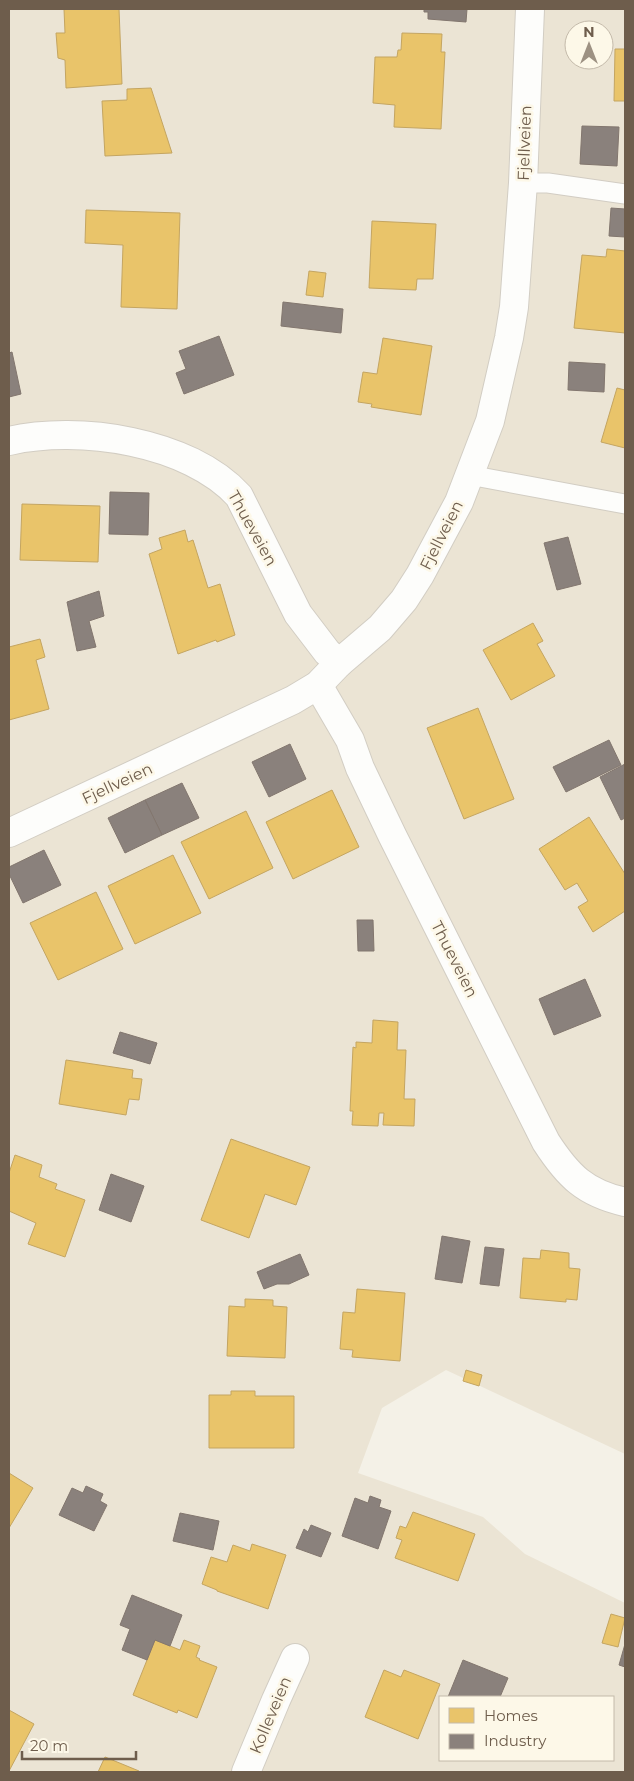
<svg xmlns="http://www.w3.org/2000/svg" width="634" height="1781" font-family="Montserrat,sans-serif">
<style>
.residential{fill:#ebe4d4;fill-rule:evenodd}
.homes{fill:#e9c46a;stroke:#c4a561}
.industry{fill:#8a817c;stroke:#82766e}
.lines{fill:none;stroke-linecap:round;stroke-linejoin:round}
.lane-casing{stroke:#d2cdc3;stroke-width:21}
.street-casing{stroke:#d2cdc3;stroke-width:30}
.lane{stroke:#fdfdfb;stroke-width:19}
.street{stroke:#fdfdfb;stroke-width:28}
.labels{text-anchor:middle;stroke-width:5;stroke-linejoin:round;paint-order:stroke}
.street-label{font-size:16px;fill:#6e5d4c;stroke:#fdf8e8}
</style>
<rect width="100%" height="100%" fill="#f4f1e7"/>
<!-- residential -->
<path class="residential" d="M9,9H625V1454L446,1370L382,1408L358,1473L483,1517L525,1554L625,1603V1772H9ZM574,30H604V60H574ZM440,1697H613V1760H440Z"/>
<!-- homes -->
<g class="homes">
<path d="M64,9H119L122,84L66,88L65,60L58,58L56,33H65Z"/>
<path d="M402,33L442,34L441,52H445L441,129L394,127L395,105L373,103L375,57H397L398,50H401Z"/>
<path d="M615,49H625V101H614Z"/>
<path d="M151,88L172,153L105,156L102,101L127,100V89Z"/>
<path d="M86,210L180,213L177,309L121,307L123,245L85,243Z"/>
<path d="M372,221L436,224L433,279H417L416,290L369,288Z"/>
<path d="M607,249L625,251V333L574,328L582,255L606,257Z"/>
<path d="M309,271L326,273L323,297L306,295Z"/>
<path d="M383,338L432,346L421,415L371,407L372,404L358,402L363,372L377,374Z"/>
<path d="M617,388L625,390V448L601,442Z"/>
<path d="M22,504L100,506L98,562L20,560Z"/>
<path d="M185,530L188,542L193,540L208,588L220,584L235,635L217,642L216,640L178,654L149,554L162,549L159,538Z"/>
<path d="M533,623L543,641L537,644L555,676L511,700L483,650Z"/>
<path d="M40,639L45,657L36,660L49,709L9,720V647Z"/>
<path d="M478,708L514,799L464,819L427,728Z"/>
<path d="M332,790L359,847L293,879L266,822Z"/>
<path d="M246,811L273,868L209,899L181,842Z"/>
<path d="M589,817L625,874V911L593,932L578,907L588,901L577,883L565,890L539,849Z"/>
<path d="M173,855L201,913L135,944L108,886Z"/>
<path d="M96,892L123,949L58,980L30,923Z"/>
<path d="M373,1020L398,1022L397,1050H406L404,1099H415L414,1126L383,1125L384,1113H379L378,1126L352,1125L353,1111H350L353,1047L356,1048V1042L372,1043Z"/>
<path d="M66,1060L133,1070L132,1078L142,1079L139,1100L129,1099L126,1115L59,1104Z"/>
<path d="M231,1139L310,1167L296,1205L265,1194L249,1238L201,1220Z"/>
<path d="M15,1155L42,1165L39,1177L57,1184L55,1189L85,1200L65,1257L28,1244L36,1223L9,1211V1173Z"/>
<path d="M541,1250L569,1253V1268L580,1269L577,1300L566,1299V1302L520,1298L523,1258L540,1259Z"/>
<path d="M357,1289L405,1293L400,1361L352,1357L353,1350L340,1349L343,1312L355,1313Z"/>
<path d="M245,1299L273,1300V1306L287,1307L285,1358L227,1356L229,1306L245,1307Z"/>
<path d="M466,1370L482,1375L479,1386L463,1381Z"/>
<path d="M231,1391H255V1396H294V1448H209V1395H231Z"/>
<path d="M9,1473L33,1488L9,1528Z"/>
<path d="M413,1512L475,1534L458,1581L395,1558L402,1540L396,1538L400,1526L406,1528Z"/>
<path d="M252,1544L286,1555L268,1609L217,1591V1590L202,1584L211,1557L227,1562L233,1545L250,1551Z"/>
<path d="M611,1614L625,1618L618,1647L602,1643Z"/>
<path d="M155,1640L180,1650L184,1640L200,1646L196,1657L200,1659L199,1660L217,1667L197,1718L178,1710L177,1713L133,1695Z"/>
<path d="M384,1670L401,1677L404,1670L440,1684L418,1739L365,1717Z"/>
<path d="M9,1710L34,1724L9,1771Z"/>
<path d="M105,1757L139,1771L138,1772H98Z"/>
</g>
<!-- industry -->
<g class="industry">
<path d="M424,9H467L466,22L428,19V12H424Z"/>
<path d="M582,126L619,127L617,166L580,164Z"/>
<path d="M611,208L625,209V237L609,236Z"/>
<path d="M283,302L343,309L341,333L281,326Z"/>
<path d="M219,336L234,375L184,394L176,373L186,369L179,351Z"/>
<path d="M12,352L21,394L9,397V353Z"/>
<path d="M569,362L605,364L604,392L568,390Z"/>
<path d="M110,492L149,493L148,535L109,534Z"/>
<path d="M568,537L581,584L557,590L544,543Z"/>
<path d="M99,591L104,616L89,621L96,647L77,651L67,602Z"/>
<path d="M609,740L621,765L566,792L553,767Z"/>
<path d="M290,744L306,779L269,797L252,762Z"/>
<path d="M625,764V818L621,820L600,777Z"/>
<path d="M182,783L199,818L162,835L145,800Z"/>
<path d="M145,800L162,835L125,853L108,818Z"/>
<path d="M44,850L61,885L23,903L9,874V867Z"/>
<path d="M357,920H373L374,951H358Z"/>
<path d="M585,979L601,1016L554,1035L539,999Z"/>
<path d="M120,1032L157,1043L150,1064L113,1053Z"/>
<path d="M111,1174L144,1186L131,1222L99,1210Z"/>
<path d="M442,1236L470,1241L462,1283L435,1279Z"/>
<path d="M485,1247L504,1249L499,1286L480,1284Z"/>
<path d="M300,1254L309,1275L289,1284H277L264,1289L257,1272Z"/>
<path d="M86,1486L103,1494L100,1501L107,1505L94,1531L59,1515L72,1488L83,1493Z"/>
<path d="M370,1496L381,1500L379,1507L391,1511L378,1549L342,1536L355,1498L368,1503Z"/>
<path d="M180,1513L219,1521L213,1550L173,1541Z"/>
<path d="M311,1525L331,1533L321,1557L296,1548L304,1529L308,1532Z"/>
<path d="M132,1595L182,1615L170,1646L155,1640L147,1660L122,1650L130,1629L120,1625Z"/>
<path d="M625,1644V1667L619,1665Z"/>
<path d="M463,1660L508,1678L500,1697H448Z"/>
</g>
<g class="lines">
<defs>
<g id="lane">
<path d="M523,183H548L625,194"/>
<path d="M469,475L625,504"/>
</g>
<g id="street">
<path d="M9,441C79,425 189,441 239,496L298,614L327,652L339,663"/>
<path d="M318,685L350,740L360,768L392,835L546,1142C568,1176 585,1193 625,1202"/>
<path d="M9,833L293,700L318,685L339,663L380,628L404,600L420,575L459,502L490,421L509,338L514,307L523,183L530,9"/>
<path d="M246,1772L276,1700L295,1658"/>
</g>
</defs>
<!-- lane casing -->
<use href="#lane" class="lane-casing"/>
<!-- street casing -->
<use href="#street" class="street-casing"/>
<!-- lane -->
<use href="#lane" class="lane"/>
<!-- street -->
<use href="#street" class="street"/>
</g>
<g class="labels">
<!-- street labels -->
<g class="street-label">
<text transform="translate(524 143) rotate(-88)" y="6">Fjellveien</text>
<text transform="translate(253 528) rotate(61)" y="6">Thueveien</text>
<text transform="translate(441 535) rotate(-63)" y="6">Fjellveien</text>
<text transform="translate(117 783) rotate(-25)" y="6">Fjellveien</text>
<text transform="translate(455 959) rotate(63)" y="6">Thueveien</text>
<text transform="translate(270 1715) rotate(-67)" y="6">Kolleveien</text>
</g>
</g>
<!-- border -->
<rect width="634" height="1781" fill="none" stroke="#6e5d4c" stroke-width="20"/>
<!-- legend -->
<rect x="439" y="1696" width="175" height="65" fill="#fdf8e8" stroke="#c4baaa"/>
<rect x="449" y="1708" width="25" height="15" fill="#e9c46a" stroke="#c4baaa"/>
<text x="484" y="1721" font-size="15" fill="#6e5d4c">Homes</text>
<rect x="449" y="1734" width="25" height="15" fill="#8a817c" stroke="#c4baaa"/>
<text x="484" y="1746" font-size="15" fill="#6e5d4c">Industry</text>
<!-- north arrow -->
<g transform="translate(589 45)"><circle r="24" fill="#fdf8e8" stroke="#c4baaa"/>
<path d="M0-4L9 19L0 12L-9 19Z" fill="#9d9182"/>
<text y="-8" font-size="14" font-weight="bold" text-anchor="middle" fill="#6e5d4c">N</text>
</g>
<!-- scale -->
<path d="M22 1751v8h114v-8" fill="none" stroke="#6e5d4c" stroke-width="2.5"/>
<text x="30" y="1751" font-size="15" fill="#6e5d4c" stroke="#fdf8e8" stroke-width="4" paint-order="stroke">20 m</text>
</svg>
